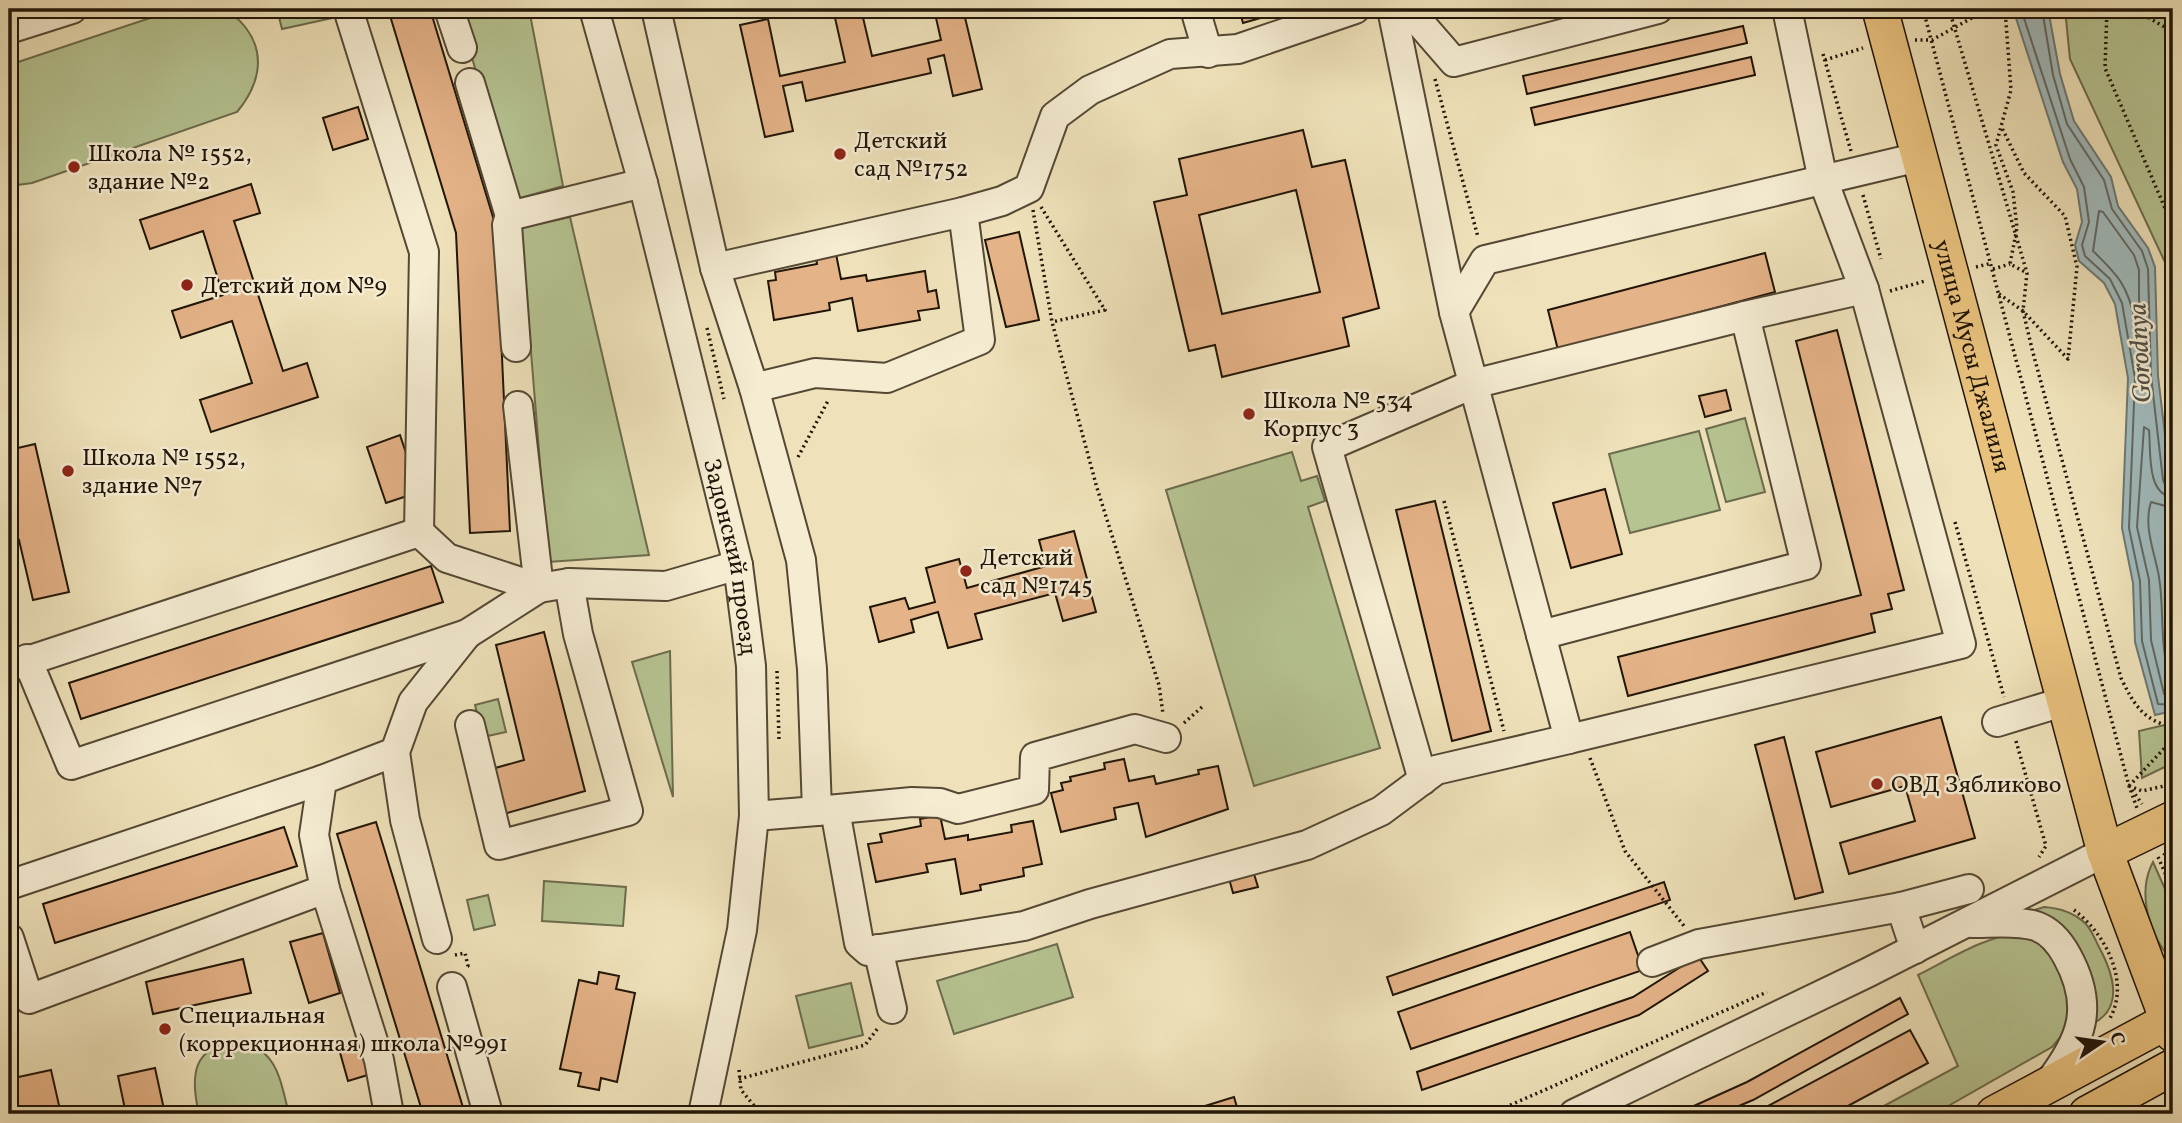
<svg xmlns="http://www.w3.org/2000/svg" width="2182" height="1123" font-family="Vollkorn,serif">
<style>
.green{fill:#b6c492;stroke:#6b6c4d;stroke-width:2}
.water{fill:#a0babc;stroke:#6d7874;stroke-width:2}
.lines{fill:none;stroke-linecap:round;stroke-linejoin:round}
.shore{stroke:#606862;stroke-width:2}
.building{fill:#e5b388;stroke:#201508;stroke-width:2;fill-rule:evenodd}
.minor-casing{stroke:#544834;stroke-width:32}
.major-casing{stroke:#201508;stroke-width:38}
.path{stroke:#201508;stroke-width:3.5;stroke-dasharray:2 3.5;stroke-linecap:butt}
.minor{stroke:#f5ecd2;stroke-width:28}
.major{stroke:#e8c17d;stroke-width:35}
.poi-dot{fill:#8f2418;stroke:#f5ecd2;stroke-width:2.5}
.labels{text-anchor:middle;stroke-width:5;stroke-linejoin:round;paint-order:stroke}
.poi-label{font-size:24px;fill:#201508;stroke:#f5ecd2;text-anchor:start}
.street-label{font-size:24px;fill:#201508;stroke:#f5ecd2}
.water-label{font-size:26px;font-style:italic;fill:#4d4f47;stroke:#f5ecd2}
</style>
<rect width="100%" height="100%" fill="#efe2ba"/>
<filter id="stains"><feTurbulence type="fractalNoise" baseFrequency=".00286" numOctaves="4"/><feColorMatrix values="0 0 0 0 .2 0 0 0 0 .09 0 0 0 0 .02 0 0 0 .5 -.17"/></filter>
<radialGradient id="worn" r=".72"><stop offset=".6" stop-color="#630" stop-opacity="0"/><stop offset="1" stop-color="#630" stop-opacity=".3"/></radialGradient>
<!-- green -->
<g class="green">
<path d="M177,9C190,9 207,6 220,9C230,11 240,20 246,28C267,56 258,87 237,112L32,183L9,186V65Z"/>
<path d="M277,9H335L337,17L282,29Z"/>
<path d="M458,9H529L563,186L513,200Z"/>
<path d="M2065,9H2173V326L2170,273L2070,59Z"/>
<path d="M570,217L649,555L548,562L521,228Z"/>
<path d="M1745,418L1765,492L1726,502L1706,429Z"/>
<path d="M1699,431L1720,510L1630,533L1609,454Z"/>
<path d="M1292,452L1301,481L1317,476L1325,501L1308,507L1380,748L1254,786L1166,490Z"/>
<path d="M670,651L673,797L632,662Z"/>
<path d="M498,699L506,732L483,737L475,705Z"/>
<path d="M2173,723V763L2142,778L2139,731Z"/>
<path d="M2153,862L2173,907V962C2150,937 2136,894 2153,862Z"/>
<path d="M544,881L626,887L623,926L542,921Z"/>
<path d="M488,895L495,925L474,930L467,900Z"/>
<path d="M2044,907C2059,908 2073,912 2085,923C2091,929 2095,939 2099,947C2113,973 2125,1008 2092,1024L2025,913Z"/>
<path d="M2021,933C2069,952 2067,981 2070,1026L2052,1047L1934,1114H1869L1958,1066L1918,975C1950,959 1985,936 2021,933Z"/>
<path d="M1057,944L1073,997L954,1034L937,981Z"/>
<path d="M851,983L863,1035L809,1048L796,996Z"/>
<path d="M238,1041C278,1049 280,1080 289,1114H199C190,1076 192,1046 238,1041Z"/>
</g>
<!-- water -->
<path class="water" d="M2013,9H2048L2060,74L2074,121L2111,177L2118,206L2148,248L2155,267L2158,376L2173,502V711L2155,715L2135,642L2133,583L2122,528L2128,378L2115,304L2104,283L2079,261L2075,245L2082,222L2077,189L2063,162Z"/>
<g class="lines">
<!-- shore -->
<g class="shore">
<path d="M2021,9L2070,159L2084,187L2089,222L2082,245L2085,256L2110,279L2122,303L2135,378L2129,528L2140,581L2142,641L2158,704L2173,705"/>
<path d="M2042,9L2053,75L2067,124L2104,180L2112,209L2142,251L2148,269L2151,376L2163,480L2166,487L2173,488"/>
<path d="M2099,211L2103,212L2134,255L2139,270V323L2135,321C2128,286 2118,275 2093,251Z"/>
<path d="M2173,497C2146,495 2151,450 2149,430L2144,427L2137,527L2149,580L2151,640L2164,694L2173,696"/>
<path d="M2173,508L2151,502C2143,527 2155,553 2159,577C2165,613 2158,650 2173,685"/>
</g>
</g>
<!-- building -->
<g class="building">
<path d="M388,9H430L496,227L510,531L470,533L456,233Z"/>
<path d="M833,9H861L872,56L941,40L934,9H963L982,89L953,96L944,55L928,59L931,73L806,101L802,82L783,86L793,131L765,137L740,25L768,19L780,76L845,62Z"/>
<path d="M1239,9H1281L1282,12L1243,23Z"/>
<path d="M1743,26L1747,43L1527,94L1523,76Z"/>
<path d="M1751,57L1755,75L1535,125L1531,108Z"/>
<path d="M358,107L368,139L333,150L323,118Z"/>
<path d="M1303,130L1312,167L1345,160L1379,308L1343,318L1349,346L1222,377L1215,345L1189,351L1154,202L1187,195L1179,159ZM1296,190L1320,292L1222,314L1199,215Z"/>
<path d="M251,184L260,213L234,221L283,371L307,363L318,397L211,432L200,400L252,383L232,321L181,338L172,311L223,295L203,231L150,249L140,220Z"/>
<path d="M1019,232L1039,320L1006,327L985,240Z"/>
<path d="M1765,253L1775,292L1558,350L1548,310Z"/>
<path d="M836,254L841,279L866,275L867,281L925,271L928,292L936,290L939,308L918,311L920,320L858,331L852,298L829,303L830,310L774,320L768,281L776,280L775,272L817,264L816,258Z"/>
<path d="M1837,330L1904,590L1888,594L1892,609L1871,614L1875,632L1628,696L1618,657L1861,595L1796,341Z"/>
<path d="M1726,390L1731,410L1705,417L1699,396Z"/>
<path d="M400,435L419,492L386,503L367,447Z"/>
<path d="M35,444L69,592L33,600L19,540L9,543V450Z"/>
<path d="M1605,489L1622,554L1571,568L1553,503Z"/>
<path d="M1435,501L1491,731L1452,741L1396,510Z"/>
<path d="M1074,531L1096,612L1063,621L1055,593L975,614L982,639L948,648L938,612L911,620L914,632L879,642L870,607L905,598L909,609L935,602L926,568L959,559L967,588L1046,566L1039,540Z"/>
<path d="M431,566L443,602L81,719L69,683Z"/>
<path d="M544,632L585,791L500,815L488,770L524,760L496,645Z"/>
<path d="M1941,717L1975,838L1849,874L1840,843L1915,821L1905,786L1831,807L1816,752Z"/>
<path d="M1784,737L1823,892L1795,899L1755,745Z"/>
<path d="M1124,759L1129,781L1154,776L1156,784L1199,774L1198,770L1218,766L1228,809L1146,837L1138,803L1114,808L1116,819L1061,832L1051,793L1063,790L1061,783L1071,781L1070,777L1105,769L1104,763Z"/>
<path d="M940,815L945,839L968,835V840L1012,832L1011,825L1033,821L1042,864L1023,868L1024,876L980,885L981,890L961,894L955,859L926,864L928,872L876,882L868,844L882,842L880,834L921,826L920,819Z"/>
<path d="M376,822L465,1114H423L337,834Z"/>
<path d="M284,827L297,866L55,943L43,904Z"/>
<path d="M1251,864L1258,887L1233,893L1227,871Z"/>
<path d="M1664,882L1670,900L1393,995L1387,977Z"/>
<path d="M1630,932L1643,970L1411,1049L1398,1012Z"/>
<path d="M323,933L340,993L309,1003L290,942Z"/>
<path d="M1698,956L1708,971L1639,1015L1422,1090L1417,1072L1633,997Z"/>
<path d="M243,959L251,993L153,1014L146,982Z"/>
<path d="M599,972L619,976L616,989L635,993L617,1082L601,1078L599,1090L578,1086L581,1073L560,1069L579,980L597,984Z"/>
<path d="M1900,998L1908,1014L1753,1100L1720,1114H1676L1747,1082Z"/>
<path d="M1910,1030L1928,1063L1833,1114H1753Z"/>
<path d="M362,1042L371,1074L348,1081L339,1049Z"/>
<path d="M155,1068L165,1114H126L118,1076Z"/>
<path d="M51,1070L61,1114H11L9,1079Z"/>
<path d="M1234,1097L1239,1114H1207L1205,1106Z"/>
</g>
<g class="lines">
<defs>
<g id="minor">
<path d="M348,9L424,252L419,532"/>
<path d="M449,9L462,48"/>
<path id="s1" d="M594,9L643,183L738,565L751,666L754,816L742,930L703,1114"/>
<path d="M656,9L715,268L754,388"/>
<path d="M1195,9L1208,53"/>
<path d="M1392,9L1454,312"/>
<path d="M1408,9L1454,62L1658,9"/>
<path d="M9,29L72,9"/>
<path d="M470,83L510,216L643,183"/>
<path d="M510,216L507,225L516,347"/>
<path d="M715,268L963,212"/>
<path d="M1745,316L1864,289"/>
<path d="M518,406L539,588L569,583L666,586L738,565"/>
<path d="M27,659L71,765L467,634L539,588"/>
<path d="M9,667L419,532L447,558L539,588"/>
<path d="M1997,722L2066,701"/>
<path d="M470,725L499,845L628,811L578,634L569,583"/>
<path d="M1166,738L1135,729L1035,757L1034,790L958,809L940,803L912,802L817,811L812,669L801,560L754,388L815,373L887,378L980,340L963,212L1002,201L1029,188L1055,116L1090,90L1170,54L1238,49L1355,9"/>
<path d="M1569,739L1961,644L1864,289L1823,180L1787,9"/>
<path d="M1423,780L1327,447L1473,384L1745,316L1806,565L1541,635"/>
<path d="M835,810L859,943L868,951L1024,926L1090,904L1307,845L1381,811L1436,770L1569,739L1454,312L1485,260L1919,157"/>
<path d="M754,816L817,811"/>
<path d="M9,885L322,780"/>
<path d="M1972,923C1992,923 2017,920 2036,926C2050,931 2060,943 2067,956C2095,1007 2082,1040 2048,1084"/>
<path d="M9,938L29,999L325,889"/>
<path d="M437,939L405,820L395,752L413,702L467,634"/>
<path d="M878,949L892,1009"/>
<path d="M1915,949L1901,907L1969,889"/>
<path d="M1652,962L1699,944L1901,907"/>
<path d="M452,987L487,1110"/>
<path d="M389,1114L379,1060L325,889L314,835L322,780L395,752"/>
<path d="M1574,1114L1867,973L2105,852"/>
</g>
<g id="major">
<path id="s2" d="M1880,9L2105,852L2173,1034"/>
<path d="M2105,852L2173,819"/>
<path d="M1994,1114L2173,1018"/>
<path d="M2087,1114L2173,1067"/>
</g>
</defs>
<!-- minor casing -->
<use href="#minor" class="minor-casing"/>
<!-- major casing -->
<use href="#major" class="major-casing"/>
<!-- path -->
<g class="path">
<path d="M1923,9L2129,786L2137,808"/>
<path d="M1949,9L2027,273L2023,311L2032,349L2121,678C2133,703 2143,721 2173,727"/>
<path d="M2005,9L2011,90L1996,145L2013,192L2017,228L2010,264L2027,273"/>
<path d="M2107,9L2105,68L2173,227"/>
<path d="M2134,9L2173,32"/>
<path d="M1915,40H1932L1988,9"/>
<path d="M1823,54L1851,151"/>
<path d="M1825,60L1863,48"/>
<path d="M1435,79L1478,237"/>
<path d="M1863,195L1881,259"/>
<path d="M1041,207L1105,310L1052,322"/>
<path d="M1033,210L1052,322L1097,488L1159,685L1163,714"/>
<path d="M1976,267L1992,263"/>
<path d="M1993,269L2010,264"/>
<path d="M1890,291L1925,281"/>
<path d="M1999,294L2023,311L2068,359L2077,267L2065,216L2024,173L2001,126"/>
<path d="M707,328L724,399"/>
<path d="M798,457L829,399"/>
<path d="M1444,501L1504,731"/>
<path d="M1955,522L2004,697"/>
<path d="M777,671L779,740"/>
<path d="M1184,723L1202,707"/>
<path d="M2016,741L2046,846L2039,857"/>
<path d="M1590,758L1625,851L1684,926"/>
<path d="M2129,786L2173,739"/>
<path d="M2129,786L2142,791L2173,784"/>
<path d="M2132,790L2142,804"/>
<path d="M2164,853L2173,874"/>
<path d="M2158,857L2173,891"/>
<path d="M2074,910C2106,934 2131,983 2109,1020"/>
<path d="M455,955L465,953L468,966L465,967"/>
<path d="M739,1070L741,1090L761,1114"/>
<path d="M739,1079L865,1045L878,1028"/>
<path d="M1490,1114L1767,992"/>
</g>
<!-- minor -->
<use href="#minor" class="minor"/>
<!-- major -->
<use href="#major" class="major"/>
</g>
<!-- markers -->
<g class="poi-dot">
<circle cx="840" cy="154" r="7"/>
<circle cx="74" cy="167" r="7"/>
<circle cx="187" cy="285" r="7"/>
<circle cx="1249" cy="414" r="7"/>
<circle cx="68" cy="471" r="7"/>
<circle cx="966" cy="571" r="7"/>
<circle cx="1877" cy="784" r="7"/>
<circle cx="165" cy="1029" r="7"/>
</g>
<g class="labels">
<!-- poi labels -->
<g class="poi-label">
<text x="854" y="148">Детский<tspan x="854" dy="28">сад №1752</tspan></text>
<text x="88" y="161">Школа № 1552,<tspan x="88" dy="28">здание №2</tspan></text>
<text x="201" y="293">Детский дом №9</text>
<text x="1263" y="408">Школа № 534<tspan x="1263" dy="28">Корпус 3</tspan></text>
<text x="82" y="465">Школа № 1552,<tspan x="82" dy="28">здание №7</tspan></text>
<text x="980" y="565">Детский<tspan x="980" dy="28">сад №1745</tspan></text>
<text x="1891" y="792">ОВД Зябликово</text>
<text x="179" y="1023">Специальная<tspan x="179" dy="28">(коррекционная) школа №991</tspan></text>
</g>
<!-- street labels -->
<g class="street-label">
<text dy="8" stroke="none"><textPath href="#s2" startOffset="359">улица Мусы Джалиля</textPath></text>
<text dy="8" stroke="none"><textPath href="#s1" startOffset="565">Задонский проезд</textPath></text>
</g>
<!-- water labels -->
<g class="water-label">
<text transform="translate(2139 353) rotate(-93)" y="9">Gorodnya</text>
</g>
</g>
<!-- margin -->
<rect width="2182" height="1123" fill="none" stroke="#efe2ba" stroke-width="35"/>
<rect x="10" y="10" width="2161" height="1102" fill="none" stroke="#201508" stroke-width="3.5"/>
<rect x="18" y="18" width="2147" height="1088" fill="none" stroke="#201508" stroke-width="2"/>
<!-- north arrow -->
<g transform="translate(2102 1042) rotate(77)" stroke="#f5ecd2" stroke-width="5" paint-order="stroke">
<path d="M0-5L12 26L0 18L-12 26Z" fill="#201508"/>
<text y="-10" font-size="19" font-weight="bold" text-anchor="middle" fill="#201508">С</text>
</g>
<rect width="100%" height="100%" filter="url(#stains)"/>
<rect width="100%" height="100%" fill="url(#worn)"/>
</svg>
